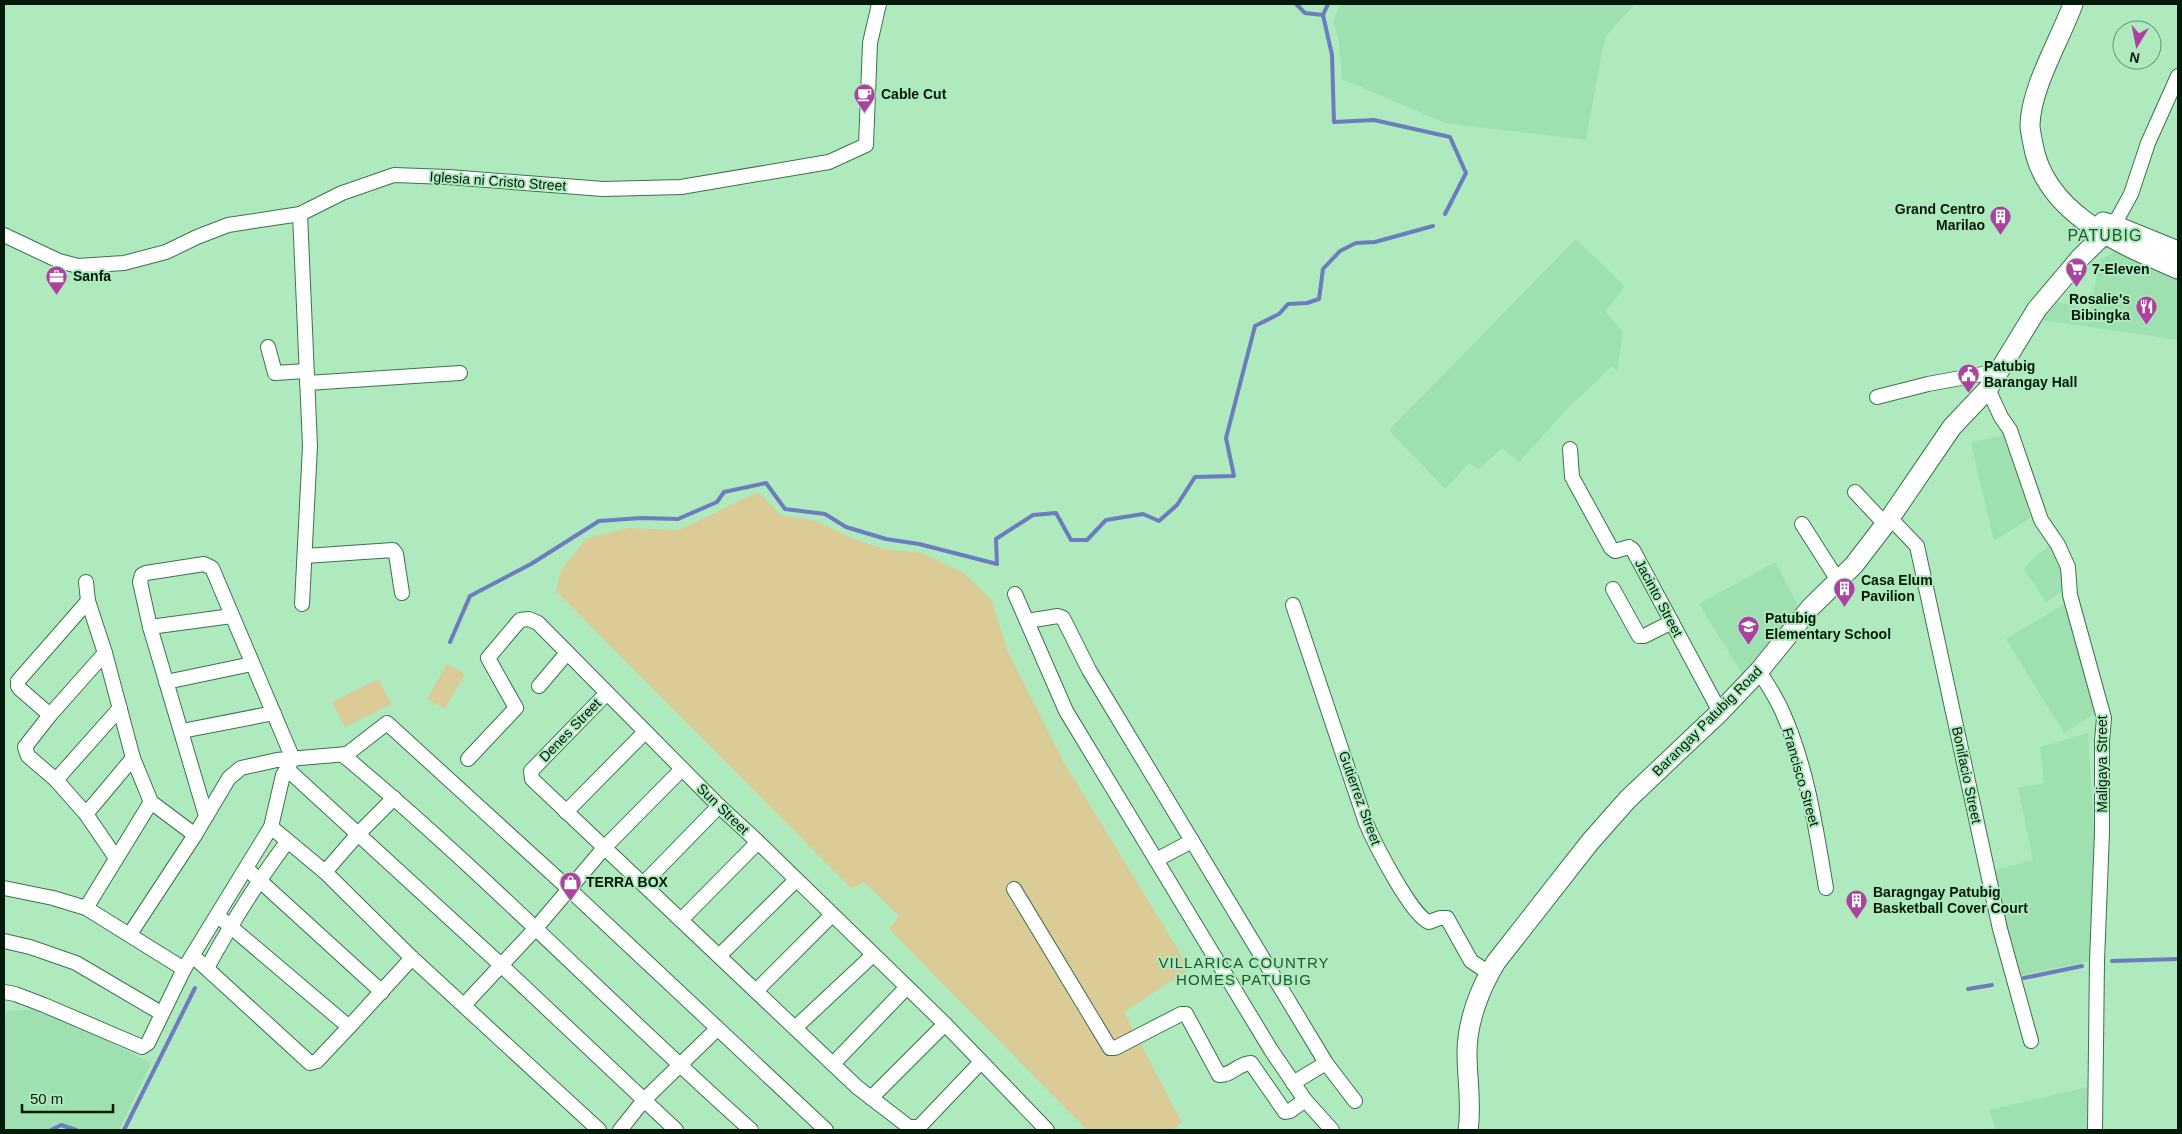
<svg xmlns="http://www.w3.org/2000/svg" width="2182" height="1134" font-family="Helvetica,sans-serif">
<style>
.built{fill:#9ee0b0}
.green{fill:#dbcb96}
.lines{fill:none;stroke-linecap:round;stroke-linejoin:round}
.stream{stroke:#6c7cbf;stroke-width:4}
.street-casing{stroke:#3b734d;stroke-width:16}
.secondary-casing{stroke:#3b734d;stroke-width:21}
.street{stroke:#fff;stroke-width:14}
.secondary{stroke:#fff;stroke-width:19}
.labels{text-anchor:middle;stroke-width:4;stroke-linejoin:round;paint-order:stroke}
.poi-label{font-size:14px;font-weight:bold;fill:#031a0b;stroke:#aeeabe;text-anchor:start}
.street-label{font-size:14px;fill:#031a0b;stroke:#aeeabe}
.neighbourhood-label{font-size:15px;letter-spacing:1px;fill:#1e5833;stroke:#aeeabe}
.quarter-label{font-size:16px;letter-spacing:1px;fill:#1e5833;stroke:#aeeabe}
</style>
<rect width="100%" height="100%" fill="#aeeabe"/>
<!-- built -->
<g class="built">
<path d="M1341,4H1635L1605,37L1586,140L1445,123L1342,79L1339,42L1333,20Z"/>
<path d="M1576,239L1625,287L1605,311L1623,332L1617,371L1612,366L1566,410L1519,462L1502,448L1479,469L1469,463L1445,489L1389,430Z"/>
<path d="M2116,251L2178,273V340L2036,319L2051,300L2090,309L2100,260Z"/>
<path d="M2009,433L2030,518L1994,541L1971,443Z"/>
<path d="M2053,543L2064,561L2065,590L2046,602L2024,569L2036,556Z"/>
<path d="M1775,562L1801,611L1746,680L1699,604Z"/>
<path d="M2066,603L2096,713L2064,733L2006,639Z"/>
<path d="M2088,733L2095,848L2090,961L2018,976L1994,870L2033,860L2018,788L2044,783L2040,747Z"/>
<path d="M44,1009L151,1063L119,1130H78L60,1122L46,1130H4V1011Z"/>
<path d="M2087,1087V1130H1996L1989,1110Z"/>
</g>
<!-- green -->
<g class="green">
<path d="M758,492L781,515L816,521L854,539L885,549L921,553L963,572L991,599L1008,652L1063,761L1190,969L1124,1012L1182,1123L1172,1130H1087L889,929L899,916L864,882L852,889L556,591L561,570L587,538L628,528L679,530Z"/>
<path d="M447,664L465,674L445,709L427,699Z"/>
<path d="M378,679L391,704L345,727L332,702Z"/>
</g>
<g class="lines">
<!-- stream -->
<g class="stream">
<path d="M1296,4L1305,13L1323,15"/>
<path d="M1323,15L1332,55L1334,122L1374,120L1450,137L1466,173L1445,214"/>
<path d="M1323,15L1328,4"/>
<path d="M450,642L470,596L531,564L599,521L641,518L678,519L717,502L724,492L766,483L785,509L825,514L846,527L886,539L919,544L997,564L996,539L1033,515L1056,513L1071,540H1087L1106,520L1143,514L1159,521L1177,505L1195,477L1234,476L1226,438L1255,326L1279,314L1288,304L1307,303L1319,299L1323,269L1340,251L1356,243L1375,242L1433,226"/>
<path d="M2112,961L2178,959"/>
<path d="M2024,978L2082,966"/>
<path d="M1968,989L1992,985"/>
<path d="M51,1130L61,1125L76,1130"/>
<path d="M124,1130L195,988"/>
</g>
<defs>
<g id="street">
<path d="M300,214L310,446L302,604"/>
<path d="M2114,225L2131,194L2148,143L2178,76"/>
<path d="M4,235L59,261L78,266L124,263L166,252L197,237L228,225L300,214L342,193L394,175L448,177L603,189L681,187L829,162L866,145L870,43L879,4"/>
<path d="M268,347L275,373L306,371"/>
<path d="M307,383L460,373"/>
<path d="M1988,389L2001,417L2010,430L2041,520L2058,545L2068,567L2070,595L2104,718L2102,741V832L2097,961L2095,1130"/>
<path d="M1877,397L1928,384L1999,371"/>
<path d="M1570,449L1572,477L1611,548L1615,551L1629,547L1633,550L1720,712"/>
<path d="M1855,492L1885,524"/>
<path d="M1890,518L1917,546L2000,929L2031,1041"/>
<path d="M1802,524L1839,582"/>
<path d="M305,556L393,550L396,554L402,593"/>
<path d="M86,582L88,601"/>
<path d="M1613,589L1639,636H1644L1672,622"/>
<path d="M1015,594L1066,711L1271,1050L1305,1100L1332,1130"/>
<path d="M1293,605L1366,823C1374,842 1412,917 1429,922L1440,918H1447L1471,961L1489,973"/>
<path d="M1027,621L1058,616L1063,618L1089,670L1326,1063L1355,1101"/>
<path d="M150,627L232,616"/>
<path d="M105,653L50,715L25,747L28,756L56,780L86,814L116,858"/>
<path d="M1759,671C1767,684 1776,697 1782,711C1807,766 1816,829 1826,888"/>
<path d="M166,682L252,664"/>
<path d="M539,686L567,653"/>
<path d="M607,693L531,771L532,779L857,1087L909,1127H919L981,1062"/>
<path d="M50,715L20,689L18,686V681L88,601L105,653L133,758L151,802L195,835"/>
<path d="M182,731L274,713"/>
<path d="M343,755C485,873 613,1007 751,1130"/>
<path d="M468,759L516,708L488,658L520,620L529,619L538,623L719,806L758,842L945,1024L1047,1130"/>
<path d="M287,769L502,966L676,1130"/>
<path d="M56,780L120,708"/>
<path d="M566,812L645,732"/>
<path d="M86,814L133,758"/>
<path d="M271,827L325,872L412,958L599,1130"/>
<path d="M1156,860L1192,841"/>
<path d="M247,869L382,992"/>
<path d="M325,872L358,834L394,798"/>
<path d="M643,884L719,806"/>
<path d="M4,888L53,898L86,908L184,969L271,827L283,775L293,759L212,568L204,564L146,573L142,575L140,582L150,627L206,816"/>
<path d="M1014,889L1110,1048H1115L1181,1014H1186L1219,1075C1231,1076 1239,1063 1251,1063L1285,1112L1290,1111L1305,1100"/>
<path d="M86,908L151,802"/>
<path d="M218,916L349,1027L412,958"/>
<path d="M681,920L758,842"/>
<path d="M130,934L195,835L229,778L241,768L277,760L347,754L387,723L569,889L826,1130"/>
<path d="M4,941L30,947L76,963L161,1013"/>
<path d="M193,956L310,1063L317,1061L349,1027"/>
<path d="M719,956L796,880"/>
<path d="M207,968C231,924 257,882 287,842"/>
<path d="M756,991L832,915"/>
<path d="M4,992L15,994L44,1005L142,1047L148,1043L184,969"/>
<path d="M464,1005L536,928L604,848L682,769"/>
<path d="M795,1028L873,955"/>
<path d="M833,1064L907,987"/>
<path d="M1293,1083L1326,1063"/>
<path d="M871,1098L945,1024"/>
<path d="M620,1130L644,1100L717,1029"/>
</g>
<g id="secondary">
<path d="M2073,4C2060,40 2031,87 2030,125C2030,131 2032,138 2033,144C2045,214 2120,244 2178,269"/>
<path d="M2103,222L2114,225L2178,251"/>
<path d="M1468,1130C1472,1106 1467,1078 1467,1053C1467,1022 1480,988 1496,962L1590,842L1628,799L1720,712L1759,671L1811,607L1854,565L1890,518L1952,427L1988,389L2037,309L2081,257L2114,225"/>
</g>
</defs>
<!-- street casing -->
<use href="#street" class="street-casing"/>
<!-- secondary casing -->
<use href="#secondary" class="secondary-casing"/>
<!-- street -->
<use href="#street" class="street"/>
<!-- secondary -->
<use href="#secondary" class="secondary"/>
</g>
<!-- icons -->
<defs>
<symbol id="cafe-pin" viewBox="-11 -11 22 30"><path d="M0 17L-7.5 6A9.5 9.5 0 1 1 7.5 6Z" fill="#ad41a1" stroke="#aeeabe"/><path d="M-5.5-4.5H6V0H3Q3 3.5 0 3.5H-2.5Q-5.5 3.5-5.5 0ZM3-3.2v2h1.7v-2ZM-6 4.5H4V6H-6Z" fill="#fff"/></symbol>
<symbol id="building-pin" viewBox="-11 -11 22 30"><path d="M0 17L-7.5 6A9.5 9.5 0 1 1 7.5 6Z" fill="#ad41a1" stroke="#aeeabe"/><path d="M-4-6H4V6H1V3H-1V6H-4ZM-2.5-4.3h1.7v1.8h-1.7ZM.8-4.3h1.7v1.8H.8ZM-2.5-1h1.7V.8h-1.7ZM.8-1h1.7V.8H.8Z" fill="#fff"/></symbol>
<symbol id="supermarket-pin" viewBox="-11 -11 22 30"><path d="M0 17L-7.5 6A9.5 9.5 0 1 1 7.5 6Z" fill="#ad41a1" stroke="#aeeabe"/><path d="M-6-5.5h2.5l.6 2H6L4.5 2H-2.5L-4.4-4H-6ZM-1.5 3.2a1.3 1.3 0 1 0 .1 0ZM3 3.2a1.3 1.3 0 1 0 .1 0Z" fill="#fff"/></symbol>
<symbol id="office-pin" viewBox="-11 -11 22 30"><path d="M0 17L-7.5 6A9.5 9.5 0 1 1 7.5 6Z" fill="#ad41a1" stroke="#aeeabe"/><path d="M-6-3h4V-5.5h4V-3h4V5H-6ZM-1-4.5V-3h2v-1.5ZM-6 0V1H6V0Z" fill="#fff"/></symbol>
<symbol id="restaurant-pin" viewBox="-11 -11 22 30"><path d="M0 17L-7.5 6A9.5 9.5 0 1 1 7.5 6Z" fill="#ad41a1" stroke="#aeeabe"/><path d="M-5-6h1v4h1v-4h1v4h1v-4h1v5L-1.5 .5V6h-2V.5L-5-1ZM5-6V6H3V1.5H1.5Q1.5-4 5-6Z" fill="#fff"/></symbol>
<symbol id="civic-pin" viewBox="-11 -11 22 30"><path d="M0 17L-7.5 6A9.5 9.5 0 1 1 7.5 6Z" fill="#ad41a1" stroke="#aeeabe"/><path d="M-.6-6.5H3V-4.5H.6V-3L4-1V1h2V6H-6V1h2V-1L-.6-3ZM-1.2 2.5V6h2.4V2.5Z" fill="#fff"/></symbol>
<symbol id="school-pin" viewBox="-11 -11 22 30"><path d="M0 17L-7.5 6A9.5 9.5 0 1 1 7.5 6Z" fill="#ad41a1" stroke="#aeeabe"/><path d="M0-5L7-2L0 1L-7-2ZM-4 1L0 2.5L4 1V4Q0 6-4 4Z" fill="#fff"/></symbol>
<symbol id="shop-pin" viewBox="-11 -11 22 30"><path d="M0 17L-7.5 6A9.5 9.5 0 1 1 7.5 6Z" fill="#ad41a1" stroke="#aeeabe"/><path d="M-5-2.5h2.3a2.7 3.5 0 0 1 5.4 0H5L5.5 6h-11ZM-1.5-2.5h3a1.5 2.3 0 0 0-3 0Z" fill="#fff"/></symbol>
</defs>
<g fill-rule="evenodd">
<use href="#cafe-pin" x="852" y="82" width="25" height="34"/>
<use href="#building-pin" x="1988" y="204" width="25" height="34"/>
<use href="#supermarket-pin" x="2064" y="256" width="25" height="34"/>
<use href="#office-pin" x="44" y="264" width="25" height="34"/>
<use href="#restaurant-pin" x="2134" y="294" width="25" height="34"/>
<use href="#civic-pin" x="1956" y="362" width="25" height="34"/>
<use href="#building-pin" x="1832" y="576" width="25" height="34"/>
<use href="#school-pin" x="1736" y="614" width="25" height="34"/>
<use href="#shop-pin" x="558" y="870" width="25" height="34"/>
<use href="#building-pin" x="1844" y="888" width="25" height="34"/>
</g>
<g class="labels">
<!-- poi labels -->
<g class="poi-label">
<text x="881" y="99">Cable Cut</text>
<text x="1985" y="214" text-anchor="end">Grand Centro<tspan x="1985" dy="16">Marilao</tspan></text>
<text x="2092" y="274">7-Eleven</text>
<text x="73" y="281">Sanfa</text>
<text x="2130" y="304" text-anchor="end">Rosalie's<tspan x="2130" dy="16">Bibingka</tspan></text>
<text x="1984" y="371">Patubig<tspan x="1984" dy="16">Barangay Hall</tspan></text>
<text x="1861" y="585">Casa Elum<tspan x="1861" dy="16">Pavilion</tspan></text>
<text x="1765" y="623">Patubig<tspan x="1765" dy="16">Elementary School</tspan></text>
<text x="586" y="887">TERRA BOX</text>
<text x="1873" y="897">Baragngay Patubig<tspan x="1873" dy="16">Basketball Cover Court</tspan></text>
</g>
<!-- street labels -->
<g class="street-label">
<text transform="translate(498 181) rotate(4)" y="5">Iglesia ni Cristo Street</text>
<text transform="translate(1659 598) rotate(62)" y="5">Jacinto Street</text>
<text transform="translate(1707 721) rotate(-45)" y="5">Barangay Patubig Road</text>
<text transform="translate(570 730) rotate(-46)" y="5">Denes Street</text>
<text transform="translate(2102 764) rotate(-90)" y="5">Maligaya Street</text>
<text transform="translate(1967 775) rotate(78)" y="5">Bonifacio Street</text>
<text transform="translate(1801 777) rotate(74)" y="5">Francisco Street</text>
<text transform="translate(1360 798) rotate(70)" y="5">Gutierrez Street</text>
<text transform="translate(723 809) rotate(44)" y="5">Sun Street</text>
</g>
<!-- neighbourhood labels -->
<g class="neighbourhood-label">
<text x="1244" y="968">VILLARICA COUNTRY<tspan x="1244" dy="17">HOMES PATUBIG</tspan></text>
</g>
<!-- quarter labels -->
<g class="quarter-label">
<text x="2105" y="241">PATUBIG</text>
</g>
</g>
<!-- border -->
<rect width="2182" height="1134" fill="none" stroke="#031a0b" stroke-width="10"/>
<!-- north arrow -->
<g transform="translate(2137 45) rotate(190)"><circle r="24" fill="#aeeabe" stroke="#6a9776"/>
<path d="M0-4L9 19L0 12L-9 19Z" fill="#ad41a1"/>
<text y="-8" font-size="14" font-weight="bold" text-anchor="middle" fill="#031a0b">N</text>
</g>
<!-- scale -->
<path d="M22 1104v8h91v-8" fill="none" stroke="#031a0b" stroke-width="2.5"/>
<text x="30" y="1104" font-size="15" fill="#031a0b" stroke="#aeeabe" stroke-width="4" paint-order="stroke">50 m</text>
</svg>
